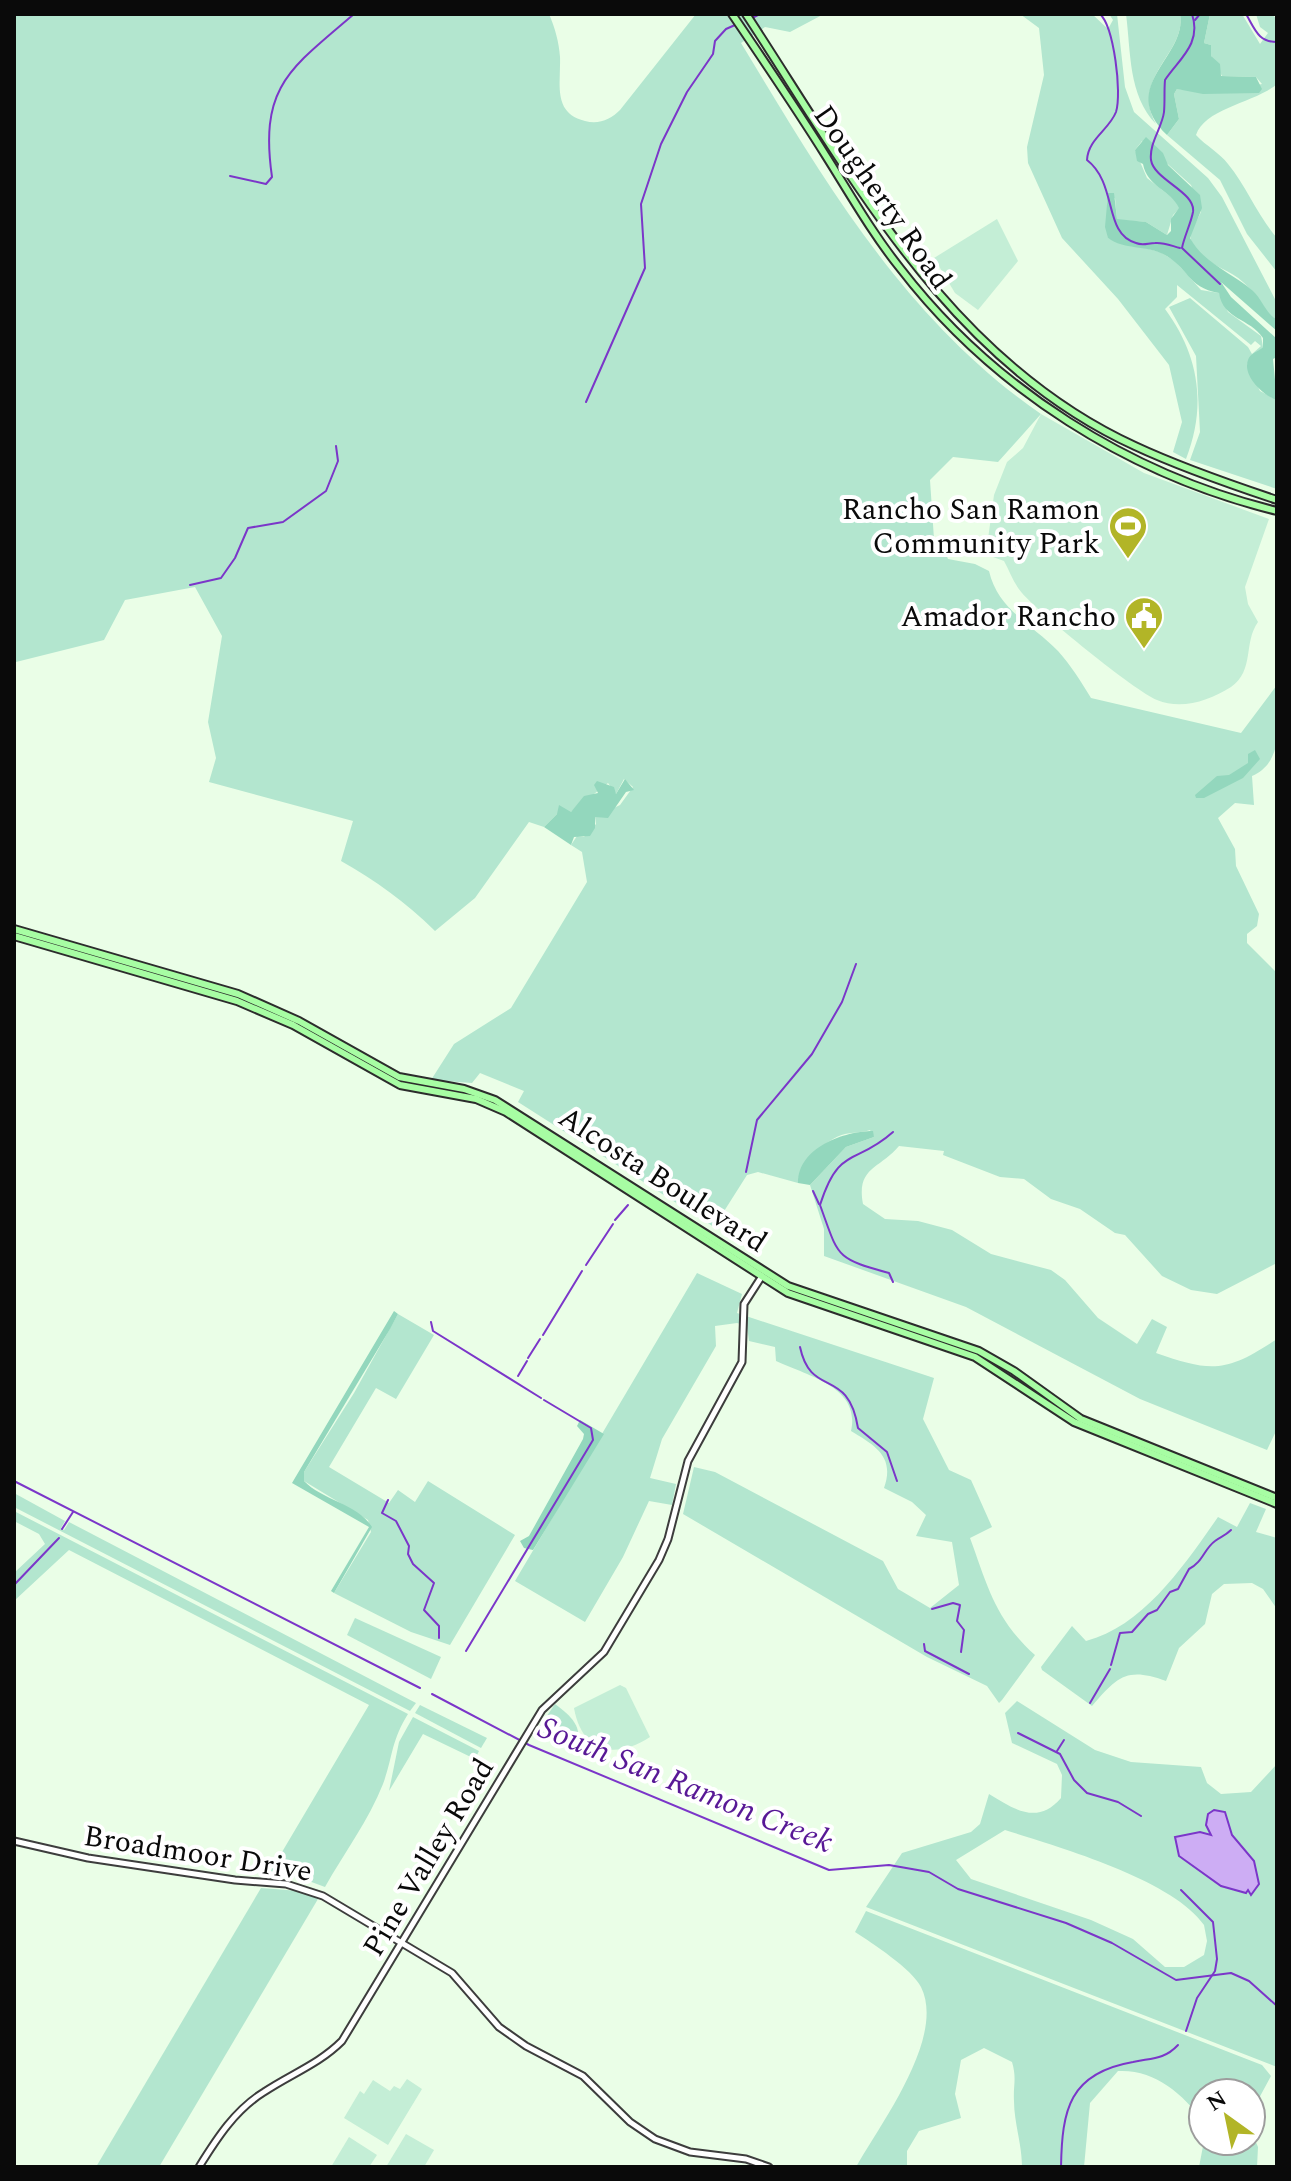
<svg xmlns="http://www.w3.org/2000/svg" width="1291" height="2181" font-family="Spectral,serif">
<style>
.green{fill:#b3e6cf;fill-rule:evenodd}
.forest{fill:#93d7bd}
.pitch{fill:#c4eed6}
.water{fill:#cdadf4;stroke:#7b36c9;stroke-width:2}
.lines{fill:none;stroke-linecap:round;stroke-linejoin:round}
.stream{stroke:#7b36c9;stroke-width:2}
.tertiary-casing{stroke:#3d3d3d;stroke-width:9}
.secondary-casing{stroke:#2c2c2c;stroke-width:10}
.tertiary{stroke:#fff;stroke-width:5}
.secondary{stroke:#a7fda3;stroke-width:6}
.labels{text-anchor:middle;stroke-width:8;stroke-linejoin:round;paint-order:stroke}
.street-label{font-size:30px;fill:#0a0a0a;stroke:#fff}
.poi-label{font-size:30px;fill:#0a0a0a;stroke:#fff;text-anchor:end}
.water-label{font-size:32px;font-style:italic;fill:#581896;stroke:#fff}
</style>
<rect width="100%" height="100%" fill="#eafee7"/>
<!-- green -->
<g class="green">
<path d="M14,14H549C555,28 559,42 560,57C561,83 552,113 585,121C599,125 611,119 620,110L696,14H824L790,32L765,27L741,43C825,182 905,320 1041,414L998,462L953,457L930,480L934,539L944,549L948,559L975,564L989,571C998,610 1032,624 1058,651C1070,664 1082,683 1091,698L1241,733L1277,685C1277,715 1287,761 1252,776L1254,805L1235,803L1218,818L1235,849L1236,866L1259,914L1257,926L1247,934V943L1277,973V1263L1217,1294L1191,1290L1162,1276L1125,1235L1115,1233L1080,1209L1051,1199L1024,1179L1000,1177L943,1155L944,1151L899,1146C880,1169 856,1167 863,1204L885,1219L918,1221L952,1230L991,1254L1051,1270L1065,1280L1098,1318L1137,1344L1152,1319L1167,1327L1156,1353C1213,1373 1227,1372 1277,1339V1429L1267,1450L1140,1399L966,1307L824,1256V1229L810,1185L846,1147L874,1137L870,1130C861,1133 853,1132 845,1134C827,1138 798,1164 798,1183L758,1172L747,1175L714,1227L518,1102L524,1091L480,1073L472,1083L431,1080L454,1044L511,1008L587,882L582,852L571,845L577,836L584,837L596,824L595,817L620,805L633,787L624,779L616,794L608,783L571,812L557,814L544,827L529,822L475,898L435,931C406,902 376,881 341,861L353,821L209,782L216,758L208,722L222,636L195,587L125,600L104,640L16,662Z"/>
<path d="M1020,14H1092L1108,29L1113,20L1109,14H1117L1125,87L1134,112L1208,178L1222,197L1277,303V319L1269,316C1262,302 1254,292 1243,282C1226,266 1192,262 1190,234L1201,212L1191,185L1142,141L1135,150L1147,178L1175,200L1180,208L1173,215L1167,235L1146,222L1117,220L1115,198L1107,202L1108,238L1160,252L1175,261L1201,290L1219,293L1228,312L1261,336L1263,347L1247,364L1260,391L1277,400V489L1190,460L1200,432L1196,356L1169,307L1190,298L1248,347L1252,354L1261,346L1255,341L1251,345L1177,285V297L1165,309C1199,355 1207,405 1186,459L1173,452L1182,422L1169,365L1118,299L1062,238L1028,163L1027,147L1044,75L1039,28Z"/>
<path d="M1126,14H1180C1187,53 1130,76 1156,124C1128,95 1131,52 1126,14Z"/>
<path d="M1210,14H1242L1260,44L1268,33L1260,27L1256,14H1271L1277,19V84C1255,103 1205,108 1196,135C1206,146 1220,153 1228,164C1247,187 1257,215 1277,238V272L1247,234L1220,180L1167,135L1179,119L1174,94L1177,89L1221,93L1262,84L1256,77L1222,76L1211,56V45L1204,43Z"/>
<path d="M697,1273L742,1294L737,1313L934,1378L923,1419L949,1470L971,1480L992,1527L970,1538C988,1587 995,1619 1035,1655L1002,1700L999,1703L987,1686L927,1657L683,1514L694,1467L715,1472L883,1561L898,1589L930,1608L959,1585L952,1542L916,1536L926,1515L912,1502L884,1488C895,1457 876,1446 851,1431C861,1387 808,1376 776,1361L775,1347L749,1341L747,1326L737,1323L715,1326L716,1346L662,1439L650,1478L676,1484L672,1505L649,1501L623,1557L585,1622L515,1581Z"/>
<path d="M398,1314L434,1335L396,1399L376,1388L329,1467L389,1503L398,1490L415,1502L428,1481L515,1535L450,1645L411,1632L334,1593L371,1532L368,1520L304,1481V1472L354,1393Z"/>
<path d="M14,1493L65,1521L61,1528L64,1530L69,1522L416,1703L410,1711L14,1507Z"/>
<path d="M1250,1503L1266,1509L1256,1532L1277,1538V1609L1263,1589L1252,1583L1224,1584L1212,1594L1205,1624L1179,1648L1166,1681C1127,1667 1118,1676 1092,1706L1042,1670L1041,1667L1072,1626L1086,1641C1144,1626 1185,1564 1218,1517L1237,1527Z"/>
<path d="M14,1511L408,1714C391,1741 393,1757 383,1784C369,1820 344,1853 325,1887L298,1877L269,1874L369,1705L69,1550L14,1601V1573L45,1544L39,1534L14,1521Z"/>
<path d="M355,1618L441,1657L431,1679L347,1635Z"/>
<path d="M1017,1701L1095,1750L1131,1762L1201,1767L1207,1783L1221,1794L1251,1792L1277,1764V2067L866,1907L902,1853L971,1832L980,1824L989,1794C1015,1810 1038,1825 1061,1798L1062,1775L1057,1764L1012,1743L1005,1713ZM1005,1830C1058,1847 1172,1879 1204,1925L1207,1941L1204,1955L1184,1967H1165L1133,1939L1091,1920L971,1879L956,1860Z"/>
<path d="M555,1704C571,1716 584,1727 576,1748L536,1732Z"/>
<path d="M420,1705L487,1738L481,1748L415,1713Z"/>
<path d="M413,1717L479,1751L475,1759L423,1734L389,1791L399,1742Z"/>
<path d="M261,1888L299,1891L318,1899L159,2167H96Z"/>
<path d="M866,1911L1262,2065L1271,2076L1251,2113V2093H1203V2121C1182,2093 1154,2069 1118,2071L1090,2103L1084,2167H1022C1022,2144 1014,2123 1014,2101C1013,2085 1017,2079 1012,2062L984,2048L961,2060L955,2094L961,2118L919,2131L907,2151V2167H856C881,2123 946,2037 921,1987C912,1969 872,1943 855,1932Z"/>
<path d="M1251,2131L1258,2147L1257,2167H1199L1204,2141H1251Z"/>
</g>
<!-- forest -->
<g class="forest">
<path d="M1180,14H1210L1204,43L1211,45V56L1220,64L1221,76L1256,77L1262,89L1259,93L1203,94L1177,89L1174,94L1179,119L1167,135C1116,85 1188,57 1180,14Z"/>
<path d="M1146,137L1163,153L1168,165L1200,195L1202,208L1190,238C1204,264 1233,273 1253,291C1262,299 1267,316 1277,319V331L1221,282L1231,297L1277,339V357L1273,359L1277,400C1264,396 1242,376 1248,360C1250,353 1258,352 1263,347V338C1250,318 1223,320 1219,293C1186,287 1189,267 1163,254C1146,245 1124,250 1108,238L1105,227L1108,193H1114L1117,219L1146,222L1167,235L1171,231V219L1179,208C1171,190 1147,187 1143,164L1137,161L1135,150Z"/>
<path d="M1255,750L1260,759L1243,778L1204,798H1196L1195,795L1217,776L1229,775L1248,763V754Z"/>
<path d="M625,779L634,790L626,792L608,818L595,817V828L590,836L574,837L571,845L544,827L557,814L559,805L571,812L584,796L598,793L594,785L597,781L614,787L616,794Z"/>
<path d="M873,1131L874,1137L846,1147L810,1185L798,1183C798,1147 845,1131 873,1131Z"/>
<path d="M394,1311L398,1314L390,1329L304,1472V1481C322,1500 358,1504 372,1527L334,1593L331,1591L369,1527L292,1483Z"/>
<path d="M580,1420L604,1434L533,1550L524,1548L520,1541L529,1536L583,1439L584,1434L577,1426Z"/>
</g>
<!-- pitch -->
<g class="pitch">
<path d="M997,219L1018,261L978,310L955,293L934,258Z"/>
<path d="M1041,414L1144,473L1269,519L1245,587L1248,604L1258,622C1243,643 1255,670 1231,687C1209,701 1181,710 1157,700C1135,691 1040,614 1022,593C1014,584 1010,572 1004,561L993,557L988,539L994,495L1007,462L1023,448Z"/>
<path d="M620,1685L626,1688L650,1737C615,1760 582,1753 574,1708Z"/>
<path d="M407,2079L422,2089L388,2145L344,2118L360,2091L364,2094L373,2080L390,2091L394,2086L400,2089Z"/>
<path d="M406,2134L434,2150L424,2167H386Z"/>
<path d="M349,2137L377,2155L369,2167H331Z"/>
</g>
<!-- water -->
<path class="water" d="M1214,1810L1225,1812L1232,1835L1254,1861L1259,1884L1251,1895L1248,1890L1246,1893L1221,1886L1179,1856L1175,1837L1200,1832L1211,1835L1206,1825L1208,1814Z"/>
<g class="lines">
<!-- stream -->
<g class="stream">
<path d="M1100,14C1114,27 1122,93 1116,112C1109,130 1088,139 1087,160C1118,184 1103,234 1136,243C1143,246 1148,243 1155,243C1163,242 1172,246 1180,248"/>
<path d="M1192,14C1202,44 1179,59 1165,80C1164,91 1165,101 1164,112C1162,128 1149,143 1151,160C1154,180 1196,192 1193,212C1191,223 1184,237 1182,248L1220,284"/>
<path d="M1246,14C1255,29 1258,42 1277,42"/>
<path d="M752,18L760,14"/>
<path d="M1195,20L1200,14"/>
<path d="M230,176L266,184L272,177C259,86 290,69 354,14"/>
<path d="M586,402L645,268L641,204L661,144L687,92L713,54L715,41L726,29L735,25"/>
<path d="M190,585L221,578L235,558L248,528L283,522L326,491L338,461L336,446"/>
<path d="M893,1132C855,1166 839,1145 820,1205C839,1257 834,1258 889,1273L893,1282"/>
<path d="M746,1172L757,1120L812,1054L842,1002L856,964"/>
<path d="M813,1191L819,1204"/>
<path d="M615,1220L628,1205"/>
<path d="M586,1265L613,1224"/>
<path d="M431,1322L433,1331L541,1398"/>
<path d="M543,1335L582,1271"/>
<path d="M800,1347C811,1399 848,1366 858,1428L887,1452L897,1481"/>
<path d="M528,1358L540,1339"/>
<path d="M518,1376L527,1361"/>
<path d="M14,1481L420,1688"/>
<path d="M388,1500L382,1513L396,1521L409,1546L408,1554L413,1564L434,1583L424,1610L439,1626V1638"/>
<path d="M62,1529L73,1512"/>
<path d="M14,1585L59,1538"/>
<path d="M932,1609L953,1603L960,1605L957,1621L964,1630L961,1652"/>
<path d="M924,1644L925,1651L969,1674"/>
<path d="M466,1651L593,1440L591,1428L544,1400"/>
<path d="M1111,1665L1120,1633L1132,1632L1148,1614L1157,1610L1170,1592L1178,1589L1189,1569C1203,1562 1204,1549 1215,1541C1220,1537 1225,1536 1231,1530"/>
<path d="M432,1694L529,1745L829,1870L889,1865L929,1872L958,1889L1066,1923L1112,1943L1176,1980L1231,1973L1249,1981L1277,2006"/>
<path d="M1090,1703L1110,1669"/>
<path d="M1018,1733L1060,1754L1074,1780L1087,1793L1118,1802L1141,1816"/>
<path d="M1057,1751L1064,1740"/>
<path d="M1181,1890L1213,1922L1217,1959L1215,1971L1197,1998L1186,2031"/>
<path d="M1061,2167C1062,2110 1069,2073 1133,2062C1151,2058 1164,2060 1178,2045"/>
</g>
<defs>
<g id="tertiary">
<path d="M14,1841L88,1858L235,1880L286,1884L323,1896L452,1973L499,2027L526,2046L583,2076L630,2122L655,2139L690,2152L746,2159L769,2167"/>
<path d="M199,2167C217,2138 235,2110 264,2092C291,2074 319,2064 342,2041L542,1710L604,1652L659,1560L668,1539L688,1461L742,1362L744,1304L762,1276"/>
</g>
<g id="secondary">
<path d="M732,14C764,61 796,108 826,156C850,194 872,233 900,268C993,389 1130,475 1277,511"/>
<path d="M746,14C853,177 949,361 1135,446C1180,467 1229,484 1277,500"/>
<path d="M14,929L238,994L299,1021L399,1077L464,1089L495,1100L788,1286L979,1351L1014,1371L1081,1419L1277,1498"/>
<path d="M14,936L237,1001L293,1025L400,1085L476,1099L506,1112L788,1293L975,1357L1074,1422L1277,1504"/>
</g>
</defs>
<!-- tertiary casing -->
<use href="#tertiary" class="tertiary-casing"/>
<!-- secondary casing -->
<use href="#secondary" class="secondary-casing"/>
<!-- tertiary -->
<use href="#tertiary" class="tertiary"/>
<!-- secondary -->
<use href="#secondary" class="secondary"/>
</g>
<!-- icons -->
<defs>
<symbol id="stadium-pin" viewBox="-11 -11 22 30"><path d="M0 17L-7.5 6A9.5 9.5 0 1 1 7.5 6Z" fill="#b2b527" stroke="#fff"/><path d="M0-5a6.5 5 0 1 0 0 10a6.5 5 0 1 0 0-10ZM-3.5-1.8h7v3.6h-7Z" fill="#fff"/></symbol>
<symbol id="civic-pin" viewBox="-11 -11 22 30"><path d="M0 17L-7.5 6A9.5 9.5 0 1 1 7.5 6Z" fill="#b2b527" stroke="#fff"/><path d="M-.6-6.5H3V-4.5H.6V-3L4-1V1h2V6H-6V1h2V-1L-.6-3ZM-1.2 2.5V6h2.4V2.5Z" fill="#fff"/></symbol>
</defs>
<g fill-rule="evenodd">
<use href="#stadium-pin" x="1106" y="504" width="44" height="60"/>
<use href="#civic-pin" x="1122" y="594" width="44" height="60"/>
</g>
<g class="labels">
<!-- street labels -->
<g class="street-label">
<text transform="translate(883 197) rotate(55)" y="10">Dougherty Road</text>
<text transform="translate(663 1179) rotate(33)" y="10">Alcosta Boulevard</text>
<text transform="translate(198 1853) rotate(9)" y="10">Broadmoor Drive</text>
<text transform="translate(428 1857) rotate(-59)" y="10">Pine Valley Road</text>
</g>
<!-- poi labels -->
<g class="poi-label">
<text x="1100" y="519">Rancho San Ramon<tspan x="1100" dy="34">Community Park</tspan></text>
<text x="1116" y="626">Amador Rancho</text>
</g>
<!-- water labels -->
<g class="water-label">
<text transform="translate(686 1784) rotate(22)" y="11">South San Ramon Creek</text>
</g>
</g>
<!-- border -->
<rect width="1291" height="2181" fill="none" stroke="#0a0a0a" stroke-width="32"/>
<!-- north arrow -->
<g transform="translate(1227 2117) rotate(327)"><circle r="38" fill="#ffffff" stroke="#9d9d9d" stroke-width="2"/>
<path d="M0-6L14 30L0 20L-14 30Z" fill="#b2b527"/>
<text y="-12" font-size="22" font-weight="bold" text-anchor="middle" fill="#0a0a0a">N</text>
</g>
</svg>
